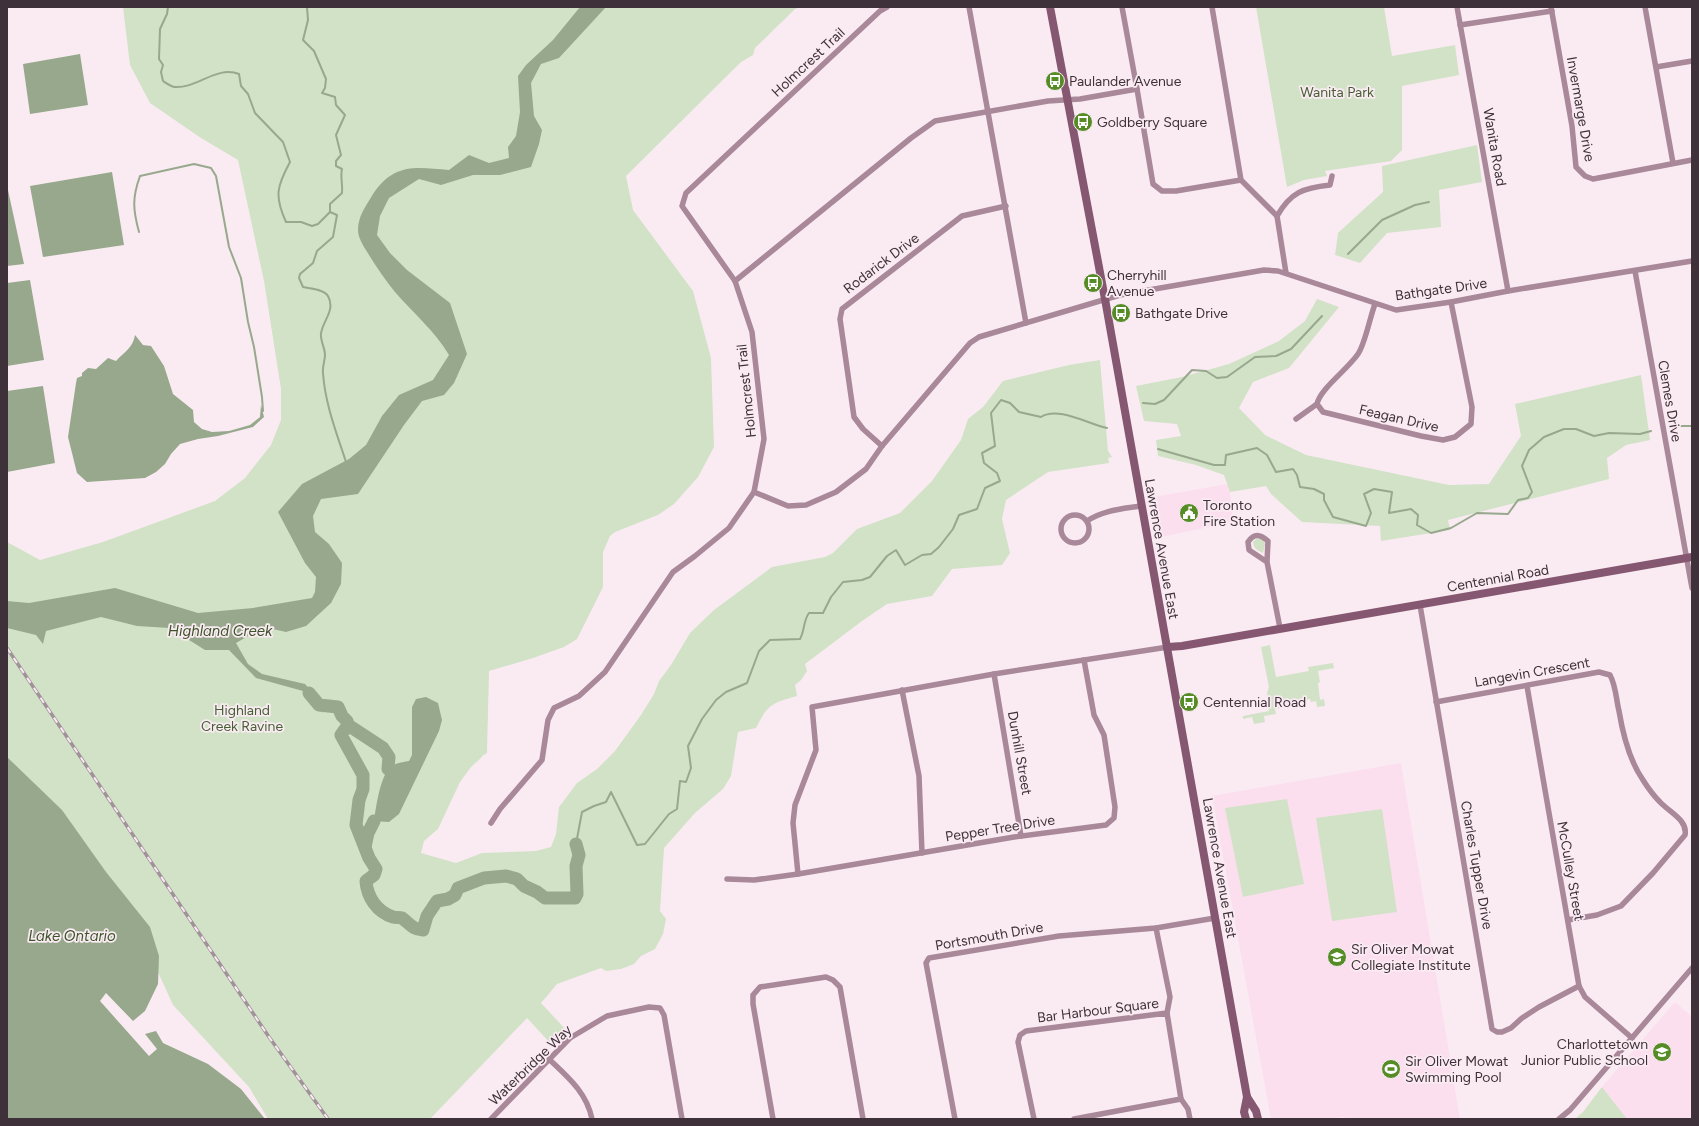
<svg xmlns="http://www.w3.org/2000/svg" width="1699" height="1126" font-family="Figtree,sans-serif">
<style>
.built{fill:#fbdfee}
.green{fill:#d1e2c7}
.water{fill:#97a88c}
.lines{fill:none;stroke-linecap:round;stroke-linejoin:round}
.stream{stroke:#97a88c;stroke-width:2}
.river{stroke:#97a88c;stroke-width:13}
.street{stroke:#a9889a;stroke-width:5.5}
.secondary{stroke:#855771;stroke-width:8}
.rail-casing{stroke:#a1929a;stroke-width:3.5}
.rail{stroke:#faebf3;stroke-width:2;stroke-dasharray:6;stroke-linecap:butt}
.labels{text-anchor:middle;stroke-width:3.5;stroke-linejoin:round;paint-order:stroke}
.street-label{font-size:14px;fill:#3f3139;stroke:#faebf3}
.poi-label{font-size:14px;fill:#3f3139;stroke:#faebf3;text-anchor:start}
.park-label{font-size:14px;fill:#466034;stroke:#faebf3}
.water-label{font-size:15px;font-style:italic;fill:#3b5428;stroke:#faebf3}
</style>
<rect width="100%" height="100%" fill="#faebf3"/>
<!-- built -->
<g class="built">
<path d="M1227,484L1230,492L1233,522L1161,537L1154,497Z"/>
<path d="M1401,763L1460,1119H1354L1342,1117L1330,1119H1271L1212,796Z"/>
<path d="M1675,1002L1692,1017V1119H1627L1602,1087Z"/>
</g>
<!-- green -->
<g class="green">
<path d="M123,7H802L795,9L755,48L753,55L741,62L626,176L633,210L693,291L711,358L714,447L698,477L674,504L658,515L615,532L610,536L603,552V587L577,639L564,647L533,658L489,671L487,753L482,756V757L471,767L460,782L438,829L424,841L421,853L456,863L482,853L536,851L551,847L556,834L559,807L577,783L597,769L615,751L641,715L654,694L659,681L671,665L690,633L714,610L772,567L825,557L833,553L857,529L900,513L932,481L961,440L968,419L983,407L1003,381L1069,365L1100,360L1108,451L1112,457L1108,458L1109,463L1048,472L1006,500L1002,519L1010,553L1002,565L952,569L932,596L887,604L862,621L805,664L807,671L801,680L795,685L797,696C772,703 768,704 756,728L738,732L731,776L723,789L695,813L664,848L660,911L666,919L663,934L655,949L641,956L634,964L621,969L606,971L601,968L557,984L541,1003L566,1030L551,1044L527,1018L430,1119H268L249,1087L173,1005L138,928L7,783V542L40,560L103,542L215,501L245,478L271,445L281,420V389L264,281L238,160L201,138L150,103L130,65Z"/>
<path d="M1256,7H1384L1392,56L1455,45L1459,75L1402,86V150L1391,161L1325,171L1327,176L1304,180L1287,187Z"/>
<path d="M1477,145L1482,182L1439,190L1441,227L1387,233L1360,263L1335,255L1338,233L1383,192L1382,166Z"/>
<path d="M1317,299L1339,307L1289,368L1253,382L1239,408L1265,435L1306,455L1449,485L1489,484L1521,436L1515,404L1641,375L1650,440L1626,445L1607,458L1609,479L1448,520L1450,530L1381,541L1380,526L1302,522L1271,494L1266,486L1230,492L1224,475L1196,465L1158,456L1156,440L1181,436L1177,424L1144,421L1136,386L1182,377L1229,364L1279,341L1305,321Z"/>
<path d="M1260,538L1264,540L1265,544L1263,553C1257,550 1254,549 1253,542L1256,539Z"/>
<path d="M1270,645L1276,677L1309,671L1308,667L1333,663L1334,668L1318,671L1320,682L1318,683L1320,700L1324,699L1325,706L1317,707L1316,701L1311,702L1310,699L1282,704V708L1275,709L1276,714L1264,716L1265,722L1254,724L1252,717L1243,719V716L1269,711L1267,699L1268,698L1267,693L1269,687L1261,647Z"/>
<path d="M1287,799L1304,884L1243,897L1225,808Z"/>
<path d="M1382,809L1397,912L1332,921L1316,818Z"/>
<path d="M1602,1087L1627,1119H1575L1583,1112Z"/>
</g>
<!-- water -->
<g class="water">
<path d="M580,7H606L559,58L541,64L531,83L534,116L542,130L539,144L531,167L500,175H473L441,185L419,179L389,198L380,216L377,235L390,253L407,270L450,303L467,354L454,383L444,395L422,401L404,425L358,494L321,499L313,516L315,532L329,544L342,563L341,584L331,603L306,626L286,632L264,627L236,643L248,664L262,674L305,684L320,701L323,713L303,691L256,678L229,650H205L170,628L137,626L101,617L46,631L43,644L36,635L7,628V601L29,603L115,588L198,613L253,608L312,598L315,592L316,577L305,563L278,512L302,484L349,459L366,445L382,416L399,395L433,380L449,355C435,331 413,313 395,292C386,281 377,268 369,255C365,248 358,239 358,230C358,216 366,206 373,194C394,163 415,167 449,170L469,155L489,163L509,158L508,147L516,136L520,112L518,76L526,65L553,40Z"/>
<path d="M80,54L88,105L30,114L23,64Z"/>
<path d="M112,172L124,245L43,257L30,186Z"/>
<path d="M8,190L24,264L7,266V191Z"/>
<path d="M30,280L44,360L7,366V283Z"/>
<path d="M135,335L143,345L151,346L164,366L173,394L193,410L194,422L202,429L212,432L229,431L250,425L260,417L261,405L264,417L253,427L218,436L198,439L180,444L171,454L165,464L156,472L145,478L87,482L77,473L68,437L76,383L77,378L82,376V373L88,368L96,369L108,358L116,361C124,352 133,348 135,335Z"/>
<path d="M43,386L55,463L7,472V391Z"/>
<path d="M426,697L438,703L442,720L439,731L399,814L389,822L374,821C376,808 380,775 391,767C395,763 403,762 409,761L412,755V707L416,699Z"/>
<path d="M7,757L62,810L106,872L150,927L159,956L158,984L145,1011L133,1021L106,993L100,1001L149,1056L157,1049L145,1034L156,1031L163,1043L208,1064L241,1089L265,1119H7Z"/>
</g>
<g class="lines">
<!-- stream -->
<g class="stream">
<path d="M168,7L167,14L160,29L159,59L163,65L161,72L163,81C166,83 170,86 174,87C197,89 217,65 239,74L241,86L248,94L255,113L283,142L290,162C277,186 274,196 286,222H301L312,226L318,224L330,212L337,215L333,237L317,251L313,263L300,274L299,278L303,287C310,289 324,289 328,296C336,311 322,321 321,334C320,340 325,348 325,355C325,361 322,367 323,373C325,404 337,434 346,462"/>
<path d="M307,7L308,20L303,40L314,51L326,79L325,88L322,93L335,97L336,105L345,115L336,135L341,155L336,161V166L342,169C340,177 343,184 342,193L330,204V212"/>
<path d="M139,232C133,210 132,198 140,176L194,164L211,168L216,176L229,247L241,278L248,322L254,347L262,397L263,411"/>
<path d="M1348,254L1382,220L1415,205L1429,202"/>
<path d="M1143,403L1155,404L1164,400L1192,370L1206,371L1217,378L1227,377L1255,357L1276,356L1291,349L1322,316"/>
<path d="M1676,426H1692"/>
<path d="M1158,449L1214,465H1225L1226,455L1257,448L1267,455L1276,472L1293,469L1297,475L1300,487L1314,489L1324,494V500L1333,517L1366,526L1371,513L1364,494L1374,489L1392,492L1389,513L1411,509L1418,515L1417,525L1431,533L1451,528L1477,513L1508,514L1518,500L1528,498L1532,492L1522,466L1529,450L1544,437L1564,429H1576L1594,436L1609,433L1640,434L1651,431"/>
<path d="M576,844L582,812L594,806L606,802L611,792L637,845L645,844L669,814L677,809L680,781L686,782L691,768L688,746L702,719L716,700L726,692L747,683L759,651L770,640L800,639C805,630 803,621 809,613H823L831,597L843,582L862,580L870,577L887,556L896,550L905,565L922,555L931,554L939,547L953,529L959,515L977,509L985,488L1000,481L997,473L984,463L982,453L995,446L991,413L1001,400L1010,403L1019,412L1041,417C1058,406 1088,424 1107,428"/>
</g>
<!-- river -->
<g class="river">
<path d="M309,693L319,705L338,707L342,716L347,721L348,725L341,735L363,775V789L359,800L356,825L369,858L376,869L374,875L366,881C367,897 377,912 393,917C396,918 399,917 402,918C410,924 412,929 423,930L427,916L437,901L448,899L455,895L458,888L484,878L506,876L517,879L524,886L537,892L545,898H575L577,894L576,866L579,855L576,844"/>
<path d="M348,725L383,748L389,757L388,769"/>
<path d="M365,847L368,833L374,821"/>
</g>
<!-- street -->
<g class="street">
<path d="M969,7L1026,323"/>
<path d="M1122,7L1137,89"/>
<path d="M1212,7L1241,180L1277,216L1286,273"/>
<path d="M1457,7L1508,291"/>
<path d="M1551,7L1572,126L1576,167L1585,176L1593,179L1692,160"/>
<path d="M1645,7L1673,163"/>
<path d="M1460,25L1552,11"/>
<path d="M1656,67L1692,61"/>
<path d="M1277,216C1291,192 1303,188 1330,185L1332,176"/>
<path d="M1635,271L1692,588"/>
<path d="M735,281L911,138L935,121L1048,101L1080,99L1137,89L1153,184L1162,191H1176L1241,180"/>
<path d="M1375,304C1370,317 1365,344 1358,354C1347,370 1320,389 1317,404L1323,412L1421,436L1443,440L1455,437L1471,424L1472,407L1451,302"/>
<path d="M1296,419L1317,404"/>
<path d="M882,446L863,429L854,417L840,319L842,309L962,216L1006,206"/>
<path d="M754,492L788,506L806,505L836,492L866,469L882,446L970,343L979,337L1120,295L1264,270L1278,271L1396,310L1451,302L1508,291L1692,261"/>
<circle cx="1075" cy="529" r="14"/>
<path d="M1087,521C1103,510 1122,509 1141,506"/>
<path d="M1267,562L1249,550L1248,542C1254,533 1260,534 1268,541L1267,562L1280,628"/>
<path d="M1420,605L1492,1029L1497,1032H1502L1511,1028L1522,1018L1539,1007L1579,986"/>
<path d="M994,674L1021,836"/>
<path d="M1527,686L1579,986L1585,997L1632,1038"/>
<path d="M902,690L919,776L922,853"/>
<path d="M1436,702L1599,672L1610,675C1616,686 1616,699 1619,711C1623,735 1629,760 1643,780C1648,788 1654,796 1660,802C1669,812 1688,820 1685,835L1653,873L1621,906L1597,915L1568,920"/>
<path d="M491,823L500,809L542,760L548,720L554,708L579,696L605,672L673,572L695,556L729,528L754,492L764,439L752,332L735,281L682,206L686,193L880,11L887,7"/>
<path d="M798,874L793,823L795,805L816,750L812,707L994,674L1168,647"/>
<path d="M727,879L754,880L798,874L1014,837L1106,825L1114,818L1115,807L1104,735L1094,715L1084,660"/>
<path d="M1156,928L1170,997L1167,1013"/>
<path d="M550,1060C568,1077 587,1093 592,1119"/>
<path d="M1181,1099L1188,1109L1190,1119"/>
<path d="M491,1119L570,1038L607,1016L649,1007L660,1008L664,1015L682,1119"/>
<path d="M773,1119L753,1004V995L760,987L826,977L833,980L840,987L863,1119"/>
<path d="M955,1119L926,963L929,958L1059,936L1156,928L1215,918"/>
<path d="M1034,1119L1018,1042L1020,1035L1026,1031L1167,1013L1181,1099L1074,1119"/>
<path d="M1559,1119L1570,1110L1692,968"/>
</g>
<!-- secondary -->
<g class="secondary">
<path d="M1050,7L1105,299L1247,1097L1256,1111L1258,1119"/>
<path d="M1168,647L1182,646L1692,557"/>
<path d="M1246,1119L1244,1112L1247,1097"/>
</g>
<defs>
<path id="rail" d="M7,648L269,1037L328,1119"/>
</defs>
<!-- rail casing -->
<use href="#rail" class="rail-casing"/>
<!-- rail -->
<use href="#rail" class="rail"/>
</g>
<!-- icons -->
<defs>
<symbol id="bus-disc" viewBox="-11 -11 22 22"><circle r="9.5" fill="#568c26" stroke="#faebf3"/><path d="M-5-6H5V4H4V6H2V4H-2V6H-4V4H-5ZM-3.5-4V0h7V-4ZM-3.5 1.2v1.5H-2V1.2ZM2 1.2v1.5H3.5V1.2Z" fill="#fff"/></symbol>
<symbol id="civic-disc" viewBox="-11 -11 22 22"><circle r="9.5" fill="#568c26" stroke="#faebf3"/><path d="M-.6-6.5H3V-4.5H.6V-3L4-1V1h2V6H-6V1h2V-1L-.6-3ZM-1.2 2.5V6h2.4V2.5Z" fill="#fff"/></symbol>
<symbol id="school-disc" viewBox="-11 -11 22 22"><circle r="9.5" fill="#568c26" stroke="#faebf3"/><path d="M0-5L7-2L0 1L-7-2ZM-4 1L0 2.5L4 1V4Q0 6-4 4Z" fill="#fff"/></symbol>
<symbol id="stadium-disc" viewBox="-11 -11 22 22"><circle r="9.5" fill="#568c26" stroke="#faebf3"/><path d="M0-5a6.5 5 0 1 0 0 10a6.5 5 0 1 0 0-10ZM-3.5-1.8h7v3.6h-7Z" fill="#fff"/></symbol>
</defs>
<g fill-rule="evenodd">
<use href="#bus-disc" x="1044" y="70" width="22" height="22"/>
<use href="#bus-disc" x="1072" y="111" width="22" height="22"/>
<use href="#bus-disc" x="1082" y="272" width="22" height="22"/>
<use href="#bus-disc" x="1110" y="302" width="22" height="22"/>
<use href="#civic-disc" x="1178" y="502" width="22" height="22"/>
<use href="#bus-disc" x="1178" y="691" width="22" height="22"/>
<use href="#school-disc" x="1326" y="946" width="22" height="22"/>
<use href="#school-disc" x="1651" y="1041" width="22" height="22"/>
<use href="#stadium-disc" x="1380" y="1058" width="22" height="22"/>
</g>
<g class="labels">
<!-- street labels -->
<g class="street-label">
<text transform="translate(808 62) rotate(-43)" y="5">Holmcrest Trail</text>
<text transform="translate(1581 109) rotate(80)" y="5">Invermarge Drive</text>
<text transform="translate(1495 147) rotate(80)" y="5">Wanita Road</text>
<text transform="translate(881 263) rotate(-37)" y="5">Rodarick Drive</text>
<text transform="translate(1441 289) rotate(-8)" y="5">Bathgate Drive</text>
<text transform="translate(746 391) rotate(-96)" y="5">Holmcrest Trail</text>
<text transform="translate(1670 401) rotate(80)" y="5">Clemes Drive</text>
<text transform="translate(1399 418) rotate(13)" y="5">Feagan Drive</text>
<text transform="translate(1162 549) rotate(80)" y="5">Lawrence Avenue East</text>
<text transform="translate(1498 578) rotate(-10)" y="5">Centennial Road</text>
<text transform="translate(1532 672) rotate(-10)" y="5">Langevin Crescent</text>
<text transform="translate(1020 753) rotate(80)" y="5">Dunhill Street</text>
<text transform="translate(1000 828) rotate(-9)" y="5">Pepper Tree Drive</text>
<text transform="translate(1477 865) rotate(80)" y="5">Charles Tupper Drive</text>
<text transform="translate(1220 868) rotate(80)" y="5">Lawrence Avenue East</text>
<text transform="translate(1571 871) rotate(80)" y="5">McCulley Street</text>
<text transform="translate(989 936) rotate(-10)" y="5">Portsmouth Drive</text>
<text transform="translate(1098 1010) rotate(-7)" y="5">Bar Harbour Square</text>
<text transform="translate(530 1065) rotate(-44)" y="5">Waterbridge Way</text>
</g>
<!-- poi labels -->
<g class="poi-label">
<text x="1069" y="86">Paulander Avenue</text>
<text x="1097" y="127">Goldberry Square</text>
<text x="1107" y="280">Cherryhill<tspan x="1107" dy="16">Avenue</tspan></text>
<text x="1135" y="318">Bathgate Drive</text>
<text x="1203" y="510">Toronto<tspan x="1203" dy="16">Fire Station</tspan></text>
<text x="1203" y="707">Centennial Road</text>
<text x="1351" y="954">Sir Oliver Mowat<tspan x="1351" dy="16">Collegiate Institute</tspan></text>
<text x="1648" y="1049" text-anchor="end">Charlottetown<tspan x="1648" dy="16">Junior Public School</tspan></text>
<text x="1405" y="1066">Sir Oliver Mowat<tspan x="1405" dy="16">Swimming Pool</tspan></text>
</g>
<!-- park labels -->
<g class="park-label">
<text x="1337" y="97">Wanita Park</text>
<text x="242" y="715">Highland<tspan x="242" dy="16">Creek Ravine</tspan></text>
</g>
<!-- water labels -->
<g class="water-label">
<text x="220" y="636">Highland Creek</text>
<text x="72" y="941">Lake Ontario</text>
</g>
</g>
<!-- border -->
<rect width="1699" height="1126" fill="none" stroke="#3f3139" stroke-width="16"/>
</svg>
